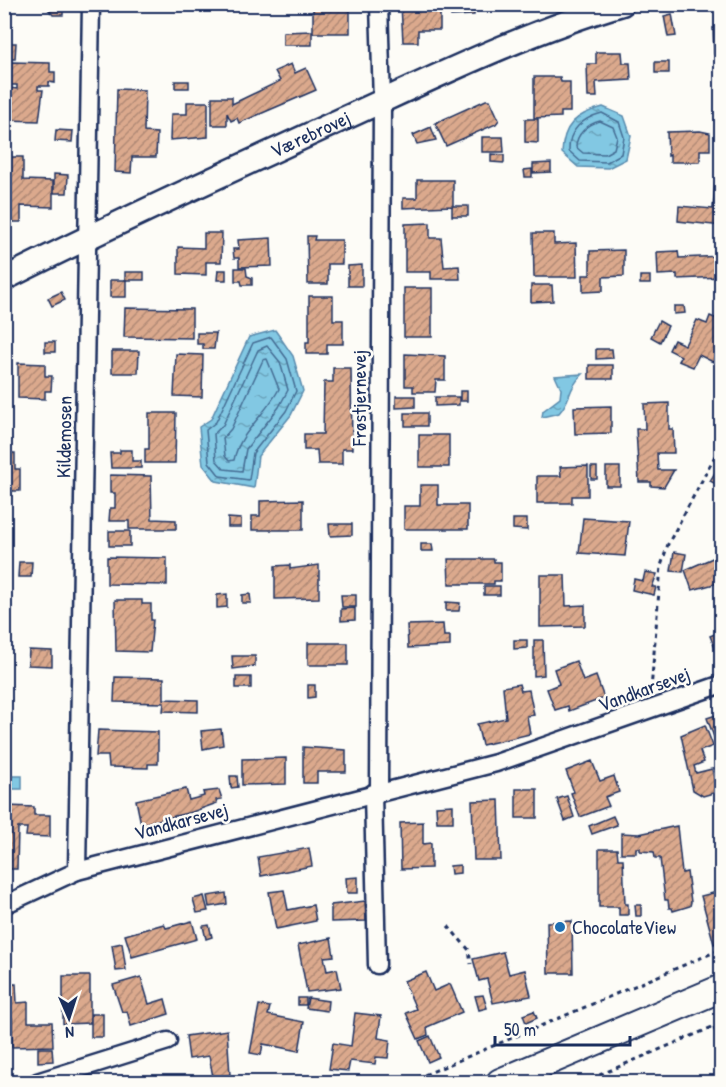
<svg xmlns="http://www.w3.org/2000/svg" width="726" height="1087" font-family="'Patrick Hand',sans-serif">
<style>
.water{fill:url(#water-ripples);stroke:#598bae;stroke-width:1.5}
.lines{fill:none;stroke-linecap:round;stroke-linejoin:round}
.shore{stroke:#446c93;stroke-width:1.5}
.building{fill:url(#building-hatch);stroke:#1b2f5e;stroke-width:1.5}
.street-casing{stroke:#1b2f5e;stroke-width:21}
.secondary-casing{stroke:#1b2f5e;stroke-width:27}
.primary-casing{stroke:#1b2f5e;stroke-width:30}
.path{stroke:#1b2f5e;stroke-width:3;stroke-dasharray:4.5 4.5;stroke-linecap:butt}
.street{stroke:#fdfcf7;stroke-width:16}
.secondary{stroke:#fdfcf7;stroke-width:22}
.primary{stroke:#fdfcf7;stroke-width:26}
.poi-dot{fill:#1f6fb2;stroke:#fdfcf7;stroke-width:2}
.labels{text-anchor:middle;stroke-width:5;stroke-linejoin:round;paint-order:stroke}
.street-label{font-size:20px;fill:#1b2f5e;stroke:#fdfcf7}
.poi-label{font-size:20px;fill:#1b2f5e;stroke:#fdfcf7;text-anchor:start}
</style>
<defs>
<pattern id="water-ripples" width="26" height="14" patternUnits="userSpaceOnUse" patternTransform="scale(1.5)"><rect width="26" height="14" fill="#82c8e3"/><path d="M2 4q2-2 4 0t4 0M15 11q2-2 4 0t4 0" fill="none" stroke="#6aa3bb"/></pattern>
<pattern id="building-hatch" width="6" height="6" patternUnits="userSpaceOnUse" patternTransform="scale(1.5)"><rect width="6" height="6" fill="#dba98d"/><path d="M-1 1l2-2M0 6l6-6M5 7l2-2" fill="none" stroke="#b18a76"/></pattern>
</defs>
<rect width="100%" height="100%" fill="#fdfcf7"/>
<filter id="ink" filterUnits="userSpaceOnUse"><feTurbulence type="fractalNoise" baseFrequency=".0167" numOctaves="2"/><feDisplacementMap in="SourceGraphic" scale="12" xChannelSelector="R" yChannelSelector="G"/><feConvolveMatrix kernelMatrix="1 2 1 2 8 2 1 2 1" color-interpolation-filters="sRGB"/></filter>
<g filter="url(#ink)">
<!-- water -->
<g class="water">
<path d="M603,107L624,116L631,136L626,159L608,168L578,167L562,153C563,125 576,114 603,107Z"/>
<path d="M275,330L293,356L303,391L291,415L258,456L254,488L216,481L203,465L199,427L211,419L249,337Z"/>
<path d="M583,374C568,388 571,400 559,413L542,417L543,411L560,398L561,389L555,376Z"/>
<rect x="5" y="776" width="17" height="13"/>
</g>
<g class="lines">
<!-- shore -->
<g class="shore">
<path d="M602,113L619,122L624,137L621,154L607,162L580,161L569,151C568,130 583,118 602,113Z"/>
<path d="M600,121L613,127L617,137L614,149L605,154L583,153L576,147C576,134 588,124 600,121Z"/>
<path d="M271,337L287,359L296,391L286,411L253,453L249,480L220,476L209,462L206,430L216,422L253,343Z"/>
<path d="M267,346L280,362L288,390L279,407L246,449L242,471L224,469L216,460L214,434L223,425L258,350Z"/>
<path d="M267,359L279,389C266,414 239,433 234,460L229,461L225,456L223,438L231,429L263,360Z"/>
</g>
</g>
<!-- building -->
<g class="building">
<path d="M44,4H63V15H53Z"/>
<path d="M313,4H329V8H336V4H350V33H313Z"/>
<path d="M451,4H474V15L451,16Z"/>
<path d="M401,5H440V30H418V42H403Z"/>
<path d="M672,14L676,36L668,37L664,16Z"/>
<path d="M716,14H722V54H714L713,28L716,29Z"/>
<path d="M312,31V45H283V32Z"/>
<path d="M4,43H16L15,59H4Z"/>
<path d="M596,52H622L623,63H630L631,80L596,82L597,97H588L587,64H596Z"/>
<path d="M11,62L50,63V72H55V83L49,82V86H38V90H43L39,121L6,120L10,88L17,89V85H10Z"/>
<rect x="655" y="62" width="14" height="11"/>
<path d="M291,64L295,73L306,68L316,90L239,123L237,118L231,121L227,113V125H212V97H232V104L280,81L275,71Z"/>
<path d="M534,77H560L561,82H570V112H561V117L534,118Z"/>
<rect x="175" y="81" width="14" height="7"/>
<path d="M117,89L145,90L144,132L157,133L156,157H132L131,173L115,172Z"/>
<path d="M486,100H490L499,120L496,124L446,146L435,123Z"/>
<path d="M187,102H208V137L170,140L171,114H187Z"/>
<path d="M525,119H538V143L525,142Z"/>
<path d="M431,127L436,140L417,144L413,135Z"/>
<path d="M56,130L73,131L72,142L55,141Z"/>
<path d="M700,131L710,133V150H700V162H670V155L668,156L667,132Z"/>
<path d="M482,137H503L504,152H482Z"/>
<path d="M491,154L504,155V163L491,162Z"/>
<path d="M6,157H23V180L53,181V207L21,206V222H4Z"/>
<path d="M551,163V172L533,173V164Z"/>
<path d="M532,169V177H525L524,170Z"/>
<path d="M54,174L68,175L67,193H54Z"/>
<path d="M417,180H453V206H468V216H452V206L403,208V198H417Z"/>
<path d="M715,183H722V226L678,221L679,206L713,209Z"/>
<path d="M430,223V238H441L444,267L459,266L460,279H431V272H405V224Z"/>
<path d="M204,233H222L221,262H206V275L178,274V247L204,248Z"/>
<path d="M533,233H554V244L576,243L577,277H534Z"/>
<path d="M307,236H315L314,240H342V264H328V284H308Z"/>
<path d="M271,238L272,266L239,267V258H234L233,249H239L238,240Z"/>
<path d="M624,250V276L603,277V291L583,292V275H590V251Z"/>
<path d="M678,251L679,258L722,256V277L677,279V274L658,275L657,252Z"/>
<path d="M362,265V286H348V266Z"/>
<path d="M235,268H246L247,276L252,278V285H242L241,281H235Z"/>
<path d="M218,270H226V280H217Z"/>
<rect x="125" y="272" width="19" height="8"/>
<rect x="640" y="276" width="10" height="8"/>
<rect x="110" y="280" width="16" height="17"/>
<path d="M531,285H552L553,301L531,302Z"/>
<rect x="404" y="288" width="28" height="49"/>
<path d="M61,292L65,300L52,306L48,298Z"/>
<path d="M309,296H333V320H343V344H327V354H306V342H309Z"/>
<path d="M674,306H684L685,313L674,314Z"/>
<path d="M125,308L192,309V338L124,337Z"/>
<path d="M710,316L722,321V344L713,362L699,355L693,367L678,361L681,356L669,350L674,340L685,345L697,320L707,324Z"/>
<path d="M659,321L668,326L660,342L651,337Z"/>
<path d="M197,333H216L214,349H203V344H197Z"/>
<rect x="45" y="342" width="10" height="10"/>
<path d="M596,349H612L613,358L596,359Z"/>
<path d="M112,351H139L138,373H112Z"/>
<path d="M176,354L203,355L202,397L174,396Z"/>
<path d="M405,354L445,356V380H436L435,392H413V386H405Z"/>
<path d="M18,363L45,364V376H52L51,391H45V399L18,398Z"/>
<rect x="589" y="365" width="24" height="14"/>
<path d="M333,368H351L352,449H342V464H318L317,450H304V434H323L324,382H333Z"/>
<rect x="460" y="391" width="7" height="10"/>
<path d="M396,396H415V407L396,408Z"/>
<path d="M435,397H459V405L435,406Z"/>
<path d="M669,403V429H673L674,453H657L658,470H674L664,487L651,486V482H639L636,429H645L644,404Z"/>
<path d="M611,406V433L575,434L574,407Z"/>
<path d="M149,413H176L175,463H145V449H149Z"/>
<rect x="405" y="413" width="22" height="13"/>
<rect x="419" y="435" width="30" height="32"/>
<path d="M120,450H132V461H141V468H111L110,453H120Z"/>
<path d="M4,453H15V469H20V491H4Z"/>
<path d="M722,461V487L710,481Z"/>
<path d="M588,466V496H572V503H537V476H561L560,467Z"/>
<rect x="591" y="467" width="6" height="12"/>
<rect x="606" y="467" width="14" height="19"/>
<path d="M110,475L151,476L152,519L176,520V529H129V521H109L110,508H115V493H110Z"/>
<path d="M420,485H438V505H468V529H404V506H420Z"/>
<path d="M303,500V530H252V516H260V501Z"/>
<path d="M228,518L241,519V527H228Z"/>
<path d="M583,518L629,521L625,556L579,553Z"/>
<path d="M513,519H527V530L513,529Z"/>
<path d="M329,524H352V535L330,536Z"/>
<rect x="109" y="531" width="21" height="15"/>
<path d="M421,544H432L433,551H421Z"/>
<path d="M674,552L686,554L683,572L671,571Z"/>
<path d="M722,554V582L692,590L685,570Z"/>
<path d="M107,557L167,558V585L107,584Z"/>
<path d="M448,559H494V562H501V581H494V584H449Z"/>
<path d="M19,562H32L31,577H18Z"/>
<path d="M290,565V569L319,565V598L275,599V566Z"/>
<path d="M645,572L657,574L652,587H656L654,595L632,590L634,579L643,581Z"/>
<path d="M540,575H565L566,606L585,605V626L540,627Z"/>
<rect x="484" y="586" width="16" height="9"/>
<path d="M227,594V607L217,608V595Z"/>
<path d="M250,594L251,603H242V595Z"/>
<path d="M341,595H356V607H342Z"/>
<path d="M115,600H142V604H151V620H153L150,652L116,651Z"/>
<path d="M446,602L460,603L459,611H446Z"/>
<path d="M355,608V620L341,621V609Z"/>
<path d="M443,624L444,636H450V646L408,648L407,625Z"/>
<rect x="4" y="626" width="4" height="26"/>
<path d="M722,631V654L718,655L710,636Z"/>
<path d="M514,640H527V648L514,649Z"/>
<path d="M534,640H543L544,675L534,676Z"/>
<rect x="308" y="643" width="40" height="22"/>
<path d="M29,650L52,651V666L28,665Z"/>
<path d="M232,656H255V666L233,669Z"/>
<path d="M576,661L583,681L596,676L604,698L569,711L568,706L555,710L547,689L559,684L554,669Z"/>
<path d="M115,677L164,678V699L198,700V712L163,711L164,703L114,702Z"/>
<rect x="236" y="677" width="15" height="11"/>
<path d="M519,684L521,691L529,690L534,715L527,716L530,734L482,745L477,724L506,718L503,687Z"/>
<path d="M308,685H315V697L308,698Z"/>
<path d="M722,713V759L707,718Z"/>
<path d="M705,725L713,746L700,751L704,762L694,766L696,773L712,769L717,792L703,796L693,790L681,735Z"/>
<path d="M221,729L223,745L203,749L201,731Z"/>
<path d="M98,730L158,732V764H148V768L109,767L108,756H96Z"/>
<path d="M303,747L346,750V772H317V783H303Z"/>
<path d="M286,758V784L242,785V759Z"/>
<path d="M592,761L600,781L614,776L619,792L605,797L609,806L580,817L571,793L574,792L566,771Z"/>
<path d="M230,776H237L238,787L231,788Z"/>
<path d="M186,789L189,800L204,796L203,792L219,790L222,799L216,800L217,803L192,812L141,824L136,800Z"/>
<rect x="516" y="789" width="21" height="29"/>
<path d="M567,796L574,817L565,821L557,799Z"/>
<path d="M4,799L6,806L34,807V815H50V837L26,836L27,828H18L17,869H4Z"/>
<path d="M499,800L501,860H474L472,801Z"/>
<path d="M453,805V822H437L436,806Z"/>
<path d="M613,816L617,825L592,834L589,826Z"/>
<path d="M423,822V844L431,843V868L401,869L400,823Z"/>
<path d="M677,826L682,873L687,872L691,902L690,906L673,911L672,908H669L668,900H665L660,858H655L654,852L640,851V848H636V853H621V833L639,834Z"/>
<path d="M309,848L312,866L261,876L258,857Z"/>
<path d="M599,849H617L618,859H623L625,904H628V915H619V907H599Z"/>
<path d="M460,865V873L451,874L450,866Z"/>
<path d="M358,877V893H347L346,878Z"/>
<path d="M284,890L288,910L313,905L316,921L276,929L269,892Z"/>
<path d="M721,891L722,941L714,944L701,896Z"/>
<path d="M226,893L227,904L209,907L207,896Z"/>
<path d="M204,896L208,911L197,913L193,899Z"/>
<path d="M365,901L366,921L331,922V905Z"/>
<path d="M635,905H641V916H636Z"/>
<path d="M192,921L197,939L132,957L125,935L164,924L166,928Z"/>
<path d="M572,921L573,973H548L547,922Z"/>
<path d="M209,925L212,937L206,939L203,926Z"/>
<path d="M331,938L334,956L324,957L327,971L337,969L341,988L307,992L298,945Z"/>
<path d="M122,943L126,970L116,971L112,945Z"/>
<path d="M503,952L509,974L525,970L531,996L493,1003L487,979L479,981L473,959Z"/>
<path d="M426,972L434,991L450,984L462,1012L427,1027L428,1035L418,1039L406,1013L416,1009L404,981Z"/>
<path d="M4,975H10L11,984H16L17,1003L28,1002V1022H52L53,1046L12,1047V1018L5,1019Z"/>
<path d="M63,976H90V1023L63,1024Z"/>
<path d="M141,977L149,1004L165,999L169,1014L131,1026L127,1011L122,1012L113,985Z"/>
<path d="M483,995L487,1008L479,1010L475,996Z"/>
<rect x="298" y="998" width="8" height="7"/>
<path d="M308,998L328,1001L327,1011L306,1008Z"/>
<path d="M259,1005L270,1007L268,1015L304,1022L299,1051L263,1044L261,1055L250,1053Z"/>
<path d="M534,1011L537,1018L526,1023L523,1015Z"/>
<path d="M355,1013L381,1016L378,1038L390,1040L388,1058L376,1057L375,1064L350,1061L348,1071L329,1069L333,1043L351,1046Z"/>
<rect x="91" y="1014" width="12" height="23"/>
<path d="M227,1030L230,1075L213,1077L209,1056L189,1059L186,1036Z"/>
<path d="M430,1036L439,1057L428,1062L419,1041Z"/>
<path d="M38,1048H52L53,1061L38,1062Z"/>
</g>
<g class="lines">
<defs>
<g id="street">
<path d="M379,792L382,102L379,4"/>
<path d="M373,793L377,965"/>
<path d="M77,871L91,4"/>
<path d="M4,905L77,871L496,763L722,684"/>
<path d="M37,1082L168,1041"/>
</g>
<g id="secondary">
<path id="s1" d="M4,279C116,222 231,171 345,118C435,77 527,32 622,4"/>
</g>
<path id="primary" d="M500,1082L722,988"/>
</defs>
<!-- street casing -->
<use href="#street" class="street-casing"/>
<!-- secondary casing -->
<use href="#secondary" class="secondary-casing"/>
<!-- primary casing -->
<use href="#primary" class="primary-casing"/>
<!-- path -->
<g class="path">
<path d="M651,690L661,566L668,544L722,443"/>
<path d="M448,926L469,950L471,964"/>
<path d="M714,1027L716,1034L722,1032"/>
<path d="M408,1082L722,949"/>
<path d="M583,1082L722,1023"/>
</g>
<!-- street -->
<use href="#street" class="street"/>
<!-- secondary -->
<use href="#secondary" class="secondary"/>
<!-- primary -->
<use href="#primary" class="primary"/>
</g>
</g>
<!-- markers -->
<circle class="poi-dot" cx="560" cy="927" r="6"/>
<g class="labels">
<!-- street labels -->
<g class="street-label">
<text dy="7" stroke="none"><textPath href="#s1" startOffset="339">Værebrovej</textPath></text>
<text transform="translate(359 398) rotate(-90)" y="7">Frøstjernevej</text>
<text transform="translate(64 437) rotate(-89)" y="7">Kildemosen</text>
<text transform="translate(644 689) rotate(-20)" y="7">Vandkarsevej</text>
<text transform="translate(181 821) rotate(-15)" y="7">Vandkarsevej</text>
</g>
<!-- poi labels -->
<g class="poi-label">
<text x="572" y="934">ChocolateView</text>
</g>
</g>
<!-- margin -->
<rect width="726" height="1087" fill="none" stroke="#fdfcf7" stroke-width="24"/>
<rect x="12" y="12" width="702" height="1063" fill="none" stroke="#1b2f5e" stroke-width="2" filter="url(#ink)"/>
<!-- north arrow -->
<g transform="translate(69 1018) rotate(177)" stroke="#fdfcf7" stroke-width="4.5" paint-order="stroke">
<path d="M0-4.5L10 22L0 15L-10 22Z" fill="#1b2f5e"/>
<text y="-9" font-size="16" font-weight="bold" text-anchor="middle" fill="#1b2f5e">N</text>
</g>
<!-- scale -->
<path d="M495 1036v9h135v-9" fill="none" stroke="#1b2f5e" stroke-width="3"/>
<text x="504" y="1036" font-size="18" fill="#1b2f5e" stroke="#fdfcf7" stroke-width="4.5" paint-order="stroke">50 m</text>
</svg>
